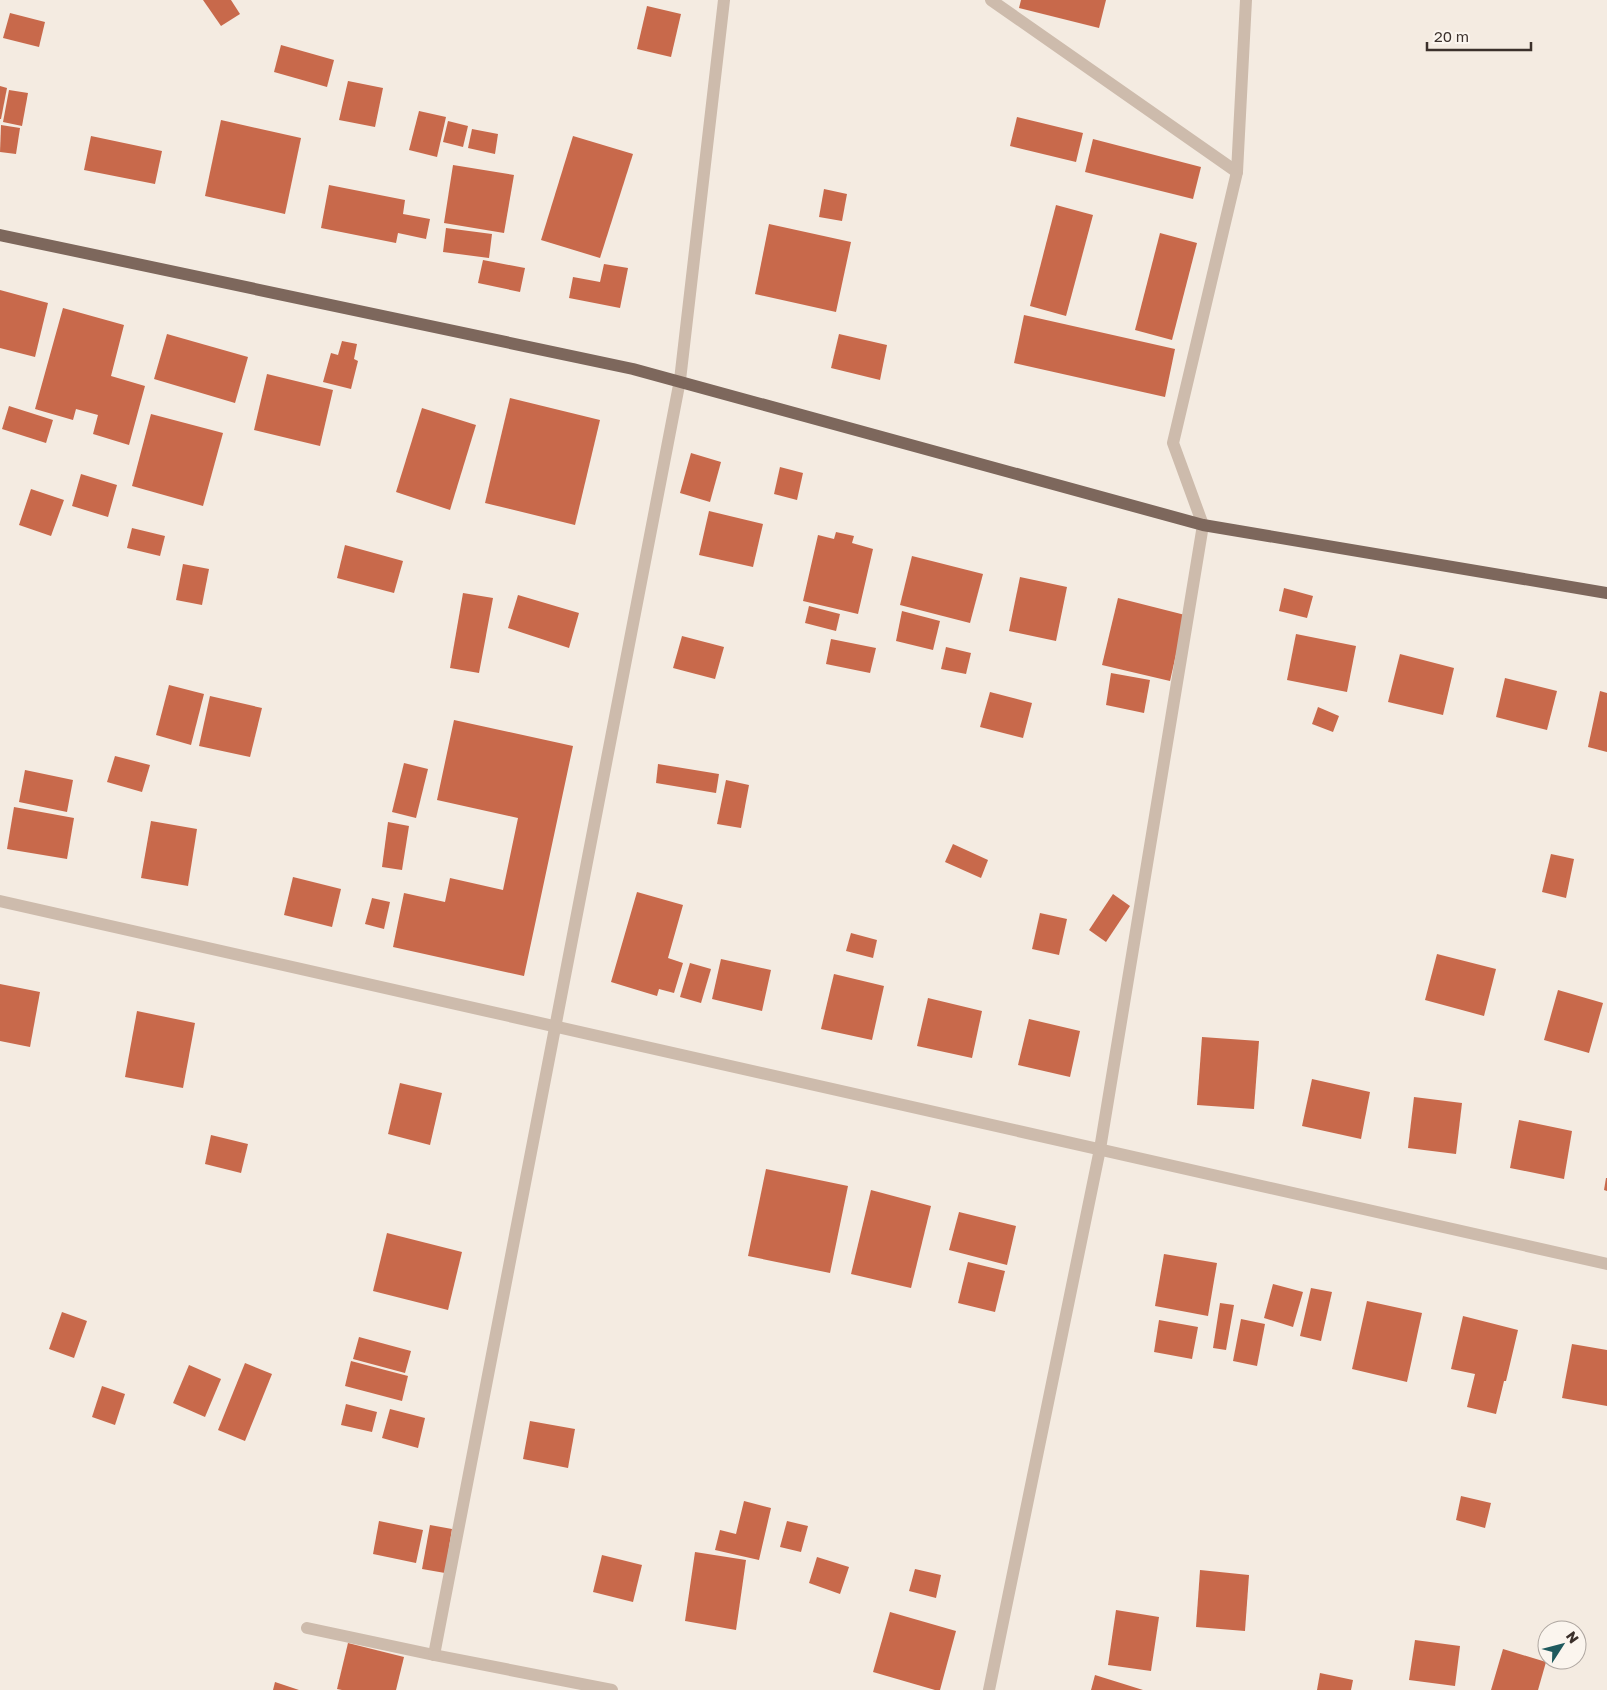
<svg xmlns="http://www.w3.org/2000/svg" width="1607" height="1690" font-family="'Golos Text',sans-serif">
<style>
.building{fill:#c8694b}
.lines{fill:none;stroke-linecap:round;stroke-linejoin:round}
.minor{stroke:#cdbbac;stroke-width:12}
.major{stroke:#7d675c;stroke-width:12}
</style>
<rect width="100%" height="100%" fill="#f4ebe1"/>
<!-- building -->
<g class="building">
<path d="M203,0H231L240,14L221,26Z"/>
<path d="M1021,0H1106L1099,28L1019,8Z"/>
<path d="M647,6L681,14L671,57L637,49Z"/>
<path d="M10,13L45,22L39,47L3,38Z"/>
<path d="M281,45L334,60L327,87L274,72Z"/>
<path d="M348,81L383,88L375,127L339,120Z"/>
<path d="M0,86L7,88L1,119H0Z"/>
<path d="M9,90L28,93L22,126L3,122Z"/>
<path d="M419,111L446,117L437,157L409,150Z"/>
<path d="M1017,117L1083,133L1076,162L1010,146Z"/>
<path d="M221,120L301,138L285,214L205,196Z"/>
<path d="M448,121L468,126L463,147L443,142Z"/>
<path d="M1,125L20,128L16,154L0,152Z"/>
<path d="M472,129L498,134L495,154L468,148Z"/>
<path d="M91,136L162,151L155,184L84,170Z"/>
<path d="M573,136L633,154L600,258L541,240Z"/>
<path d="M1093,139L1201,167L1193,199L1085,172Z"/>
<path d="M453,165L514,175L504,233L444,223Z"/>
<path d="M329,185L405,200L403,214L430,219L426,239L398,233L396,243L321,228Z"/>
<path d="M824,189L847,194L842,221L819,217Z"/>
<path d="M1056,205L1093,215L1066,316L1030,306Z"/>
<path d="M769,224L851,242L836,312L755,294Z"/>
<path d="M446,228L492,234L489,258L443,252Z"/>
<path d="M1160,233L1197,243L1172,340L1135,330Z"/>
<path d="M483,260L525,268L520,292L478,283Z"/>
<path d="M604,264L628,268L620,308L569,298L573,277L600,282Z"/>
<path d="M0,290L48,303L35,357L0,348Z"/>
<path d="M63,308L124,325L111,376L145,386L129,445L93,434L98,415L76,409L73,420L35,409Z"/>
<path d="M1024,315L1175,349L1165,397L1014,363Z"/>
<path d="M167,334L248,357L235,403L154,379Z"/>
<path d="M839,334L887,345L880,380L831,368Z"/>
<path d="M342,341L357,344L354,359L358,361L351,389L323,382L331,353L338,355Z"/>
<path d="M267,374L333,390L320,446L254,430Z"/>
<path d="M510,398L600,420L575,525L485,503Z"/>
<path d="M9,406L53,420L46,443L2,429Z"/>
<path d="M422,408L476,425L450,510L396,492Z"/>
<path d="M151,414L223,433L203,506L132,486Z"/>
<path d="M691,453L721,462L710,502L680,493Z"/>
<path d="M780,467L803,473L797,500L774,494Z"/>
<path d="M81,474L117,485L108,517L72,506Z"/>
<path d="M31,489L64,500L51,536L19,525Z"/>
<path d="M709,511L763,524L753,567L699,555Z"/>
<path d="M132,528L165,536L160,556L127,548Z"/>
<path d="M836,532L854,536L852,543L873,549L858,614L803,601L818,535L834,539Z"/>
<path d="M345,545L403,561L394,593L337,578Z"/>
<path d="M912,556L983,574L970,623L900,605Z"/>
<path d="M183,564L209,569L202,605L176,600Z"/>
<path d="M1020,577L1067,587L1056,641L1009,631Z"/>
<path d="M1284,588L1313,596L1307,618L1279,611Z"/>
<path d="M463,593L493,598L479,673L450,668Z"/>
<path d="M518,595L579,613L569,648L508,628Z"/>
<path d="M1118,598L1185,615L1170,681L1102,665Z"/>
<path d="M809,606L840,614L836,631L805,623Z"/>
<path d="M902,611L940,621L933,650L896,641Z"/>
<path d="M1296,634L1356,646L1347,692L1287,680Z"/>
<path d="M682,636L724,647L715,679L673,668Z"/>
<path d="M831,639L876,648L870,673L826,664Z"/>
<path d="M946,647L971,653L966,674L941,669Z"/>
<path d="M1400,654L1454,668L1443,715L1388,702Z"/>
<path d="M1111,673L1150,680L1144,713L1106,705Z"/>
<path d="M1505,678L1557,691L1547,730L1496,717Z"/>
<path d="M169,685L204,694L191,745L156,735Z"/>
<path d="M1600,691L1607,693V752L1588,747Z"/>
<path d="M990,692L1032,703L1023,738L980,727Z"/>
<path d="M210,696L262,708L250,757L199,746Z"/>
<path d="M1318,707L1339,716L1333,732L1312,724Z"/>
<path d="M454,720L573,746L524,976L393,947L404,893L445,902L450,878L503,890L518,818L437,800Z"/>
<path d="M115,756L150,765L142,792L107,782Z"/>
<path d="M404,763L428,769L416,818L392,812Z"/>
<path d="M658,764L719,774L716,793L656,783Z"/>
<path d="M25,770L73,780L67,812L19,802Z"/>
<path d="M726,780L749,785L741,828L717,824Z"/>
<path d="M14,807L74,818L67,859L7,849Z"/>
<path d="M151,821L197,829L188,886L141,878Z"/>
<path d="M388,822L409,826L402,870L382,867Z"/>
<path d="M953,844L988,860L981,878L945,862Z"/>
<path d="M1551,854L1574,859L1566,898L1542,892Z"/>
<path d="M293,877L341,889L332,927L284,915Z"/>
<path d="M637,892L683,905L668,958L683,963L674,993L659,989L657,996L611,982Z"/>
<path d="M1113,894L1130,906L1106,942L1089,930Z"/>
<path d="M372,898L390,902L384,929L365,924Z"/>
<path d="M1040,913L1067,919L1059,955L1032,949Z"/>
<path d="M851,933L877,940L873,958L846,951Z"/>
<path d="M1437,954L1496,969L1484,1016L1425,1000Z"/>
<path d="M721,959L771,970L762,1011L712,999Z"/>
<path d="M690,963L711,969L701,1003L680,997Z"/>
<path d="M834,974L884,986L872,1040L821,1029Z"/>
<path d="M0,984L40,992L30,1047L0,1041Z"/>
<path d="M1558,990L1603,1003L1589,1053L1544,1040Z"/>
<path d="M928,998L982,1011L972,1058L917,1046Z"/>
<path d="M137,1011L195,1023L183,1088L125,1077Z"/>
<path d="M1029,1019L1080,1031L1070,1077L1018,1065Z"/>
<path d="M1202,1037L1259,1041L1254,1109L1197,1105Z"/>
<path d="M1312,1079L1370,1092L1361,1139L1302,1126Z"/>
<path d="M400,1083L442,1093L430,1145L388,1134Z"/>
<path d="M1414,1097L1462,1103L1456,1154L1408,1148Z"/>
<path d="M1519,1120L1572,1131L1564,1179L1510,1168Z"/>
<path d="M211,1135L248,1144L241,1173L205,1164Z"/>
<path d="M766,1169L848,1186L830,1273L748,1256Z"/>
<path d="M1606,1178H1607V1191L1604,1190Z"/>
<path d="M871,1190L931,1206L911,1288L851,1274Z"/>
<path d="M959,1212L1016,1226L1007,1265L949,1250Z"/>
<path d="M387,1233L462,1252L448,1310L373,1291Z"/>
<path d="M1164,1254L1217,1263L1208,1316L1155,1306Z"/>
<path d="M968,1262L1005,1271L995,1312L958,1303Z"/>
<path d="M1273,1284L1303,1292L1293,1327L1264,1318Z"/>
<path d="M1311,1288L1332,1292L1321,1341L1300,1336Z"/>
<path d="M1367,1301L1422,1313L1407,1382L1352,1369Z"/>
<path d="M1220,1303L1234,1305L1226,1350L1213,1348Z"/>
<path d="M62,1312L87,1321L74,1358L49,1349Z"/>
<path d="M1463,1316L1518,1330L1506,1381H1504L1496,1414L1467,1407L1475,1374L1451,1369Z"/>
<path d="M1241,1319L1265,1324L1257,1366L1233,1361Z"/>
<path d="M1159,1320L1198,1327L1192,1359L1154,1352Z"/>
<path d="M359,1337L411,1351L405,1373L353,1359Z"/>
<path d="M1572,1344L1607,1350V1406L1562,1398Z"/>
<path d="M351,1361L408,1376L402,1401L345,1386Z"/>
<path d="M245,1363L272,1374L245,1441L218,1430Z"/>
<path d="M189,1365L221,1379L205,1417L173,1403Z"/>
<path d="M102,1386L125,1394L115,1425L92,1417Z"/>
<path d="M346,1404L377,1412L372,1432L341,1425Z"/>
<path d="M390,1409L425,1418L418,1448L382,1438Z"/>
<path d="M530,1421L575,1429L568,1468L523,1459Z"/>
<path d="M1461,1496L1491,1503L1485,1528L1456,1520Z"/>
<path d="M744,1501L771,1508L759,1560L715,1550L720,1530L736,1534Z"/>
<path d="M379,1521L423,1530L416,1563L373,1554Z"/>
<path d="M787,1521L808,1526L801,1552L780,1547Z"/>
<path d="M430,1525L452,1529L445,1573L422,1569Z"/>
<path d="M695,1552L746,1560L736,1630L685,1621Z"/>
<path d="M602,1555L642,1565L633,1602L593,1592Z"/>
<path d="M817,1557L849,1567L840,1594L809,1583Z"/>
<path d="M915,1569L941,1575L936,1598L909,1591Z"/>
<path d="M1200,1570L1249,1575L1245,1631L1196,1627Z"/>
<path d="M1116,1610L1159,1617L1151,1671L1108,1665Z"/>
<path d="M890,1612L956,1631L940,1690H935L873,1672Z"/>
<path d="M1415,1640L1460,1646L1455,1686L1409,1680Z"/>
<path d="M348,1643L404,1657L396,1690H342L337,1689Z"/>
<path d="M1503,1649L1546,1662L1538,1690H1491Z"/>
<path d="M1320,1673L1353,1680L1351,1690H1317Z"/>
<path d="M1095,1675L1143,1690H1091Z"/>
<path d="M275,1682L299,1690H273Z"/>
</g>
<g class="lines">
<!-- minor -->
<g class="minor">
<path d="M991,0L1237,172"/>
<path d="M0,901L1607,1264"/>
<path d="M307,1628L434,1655L612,1690"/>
<path d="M434,1655L680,380L724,0"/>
<path d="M989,1690L1100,1149L1203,525L1173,443L1237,172L1246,0"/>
</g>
<!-- major -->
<path class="major" d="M0,235L633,369L1203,525L1607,593"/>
</g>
<!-- north arrow -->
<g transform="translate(1562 1645) rotate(54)"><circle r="24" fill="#fbf5ee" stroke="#aea6a0"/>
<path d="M0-4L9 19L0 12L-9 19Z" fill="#1f5a5e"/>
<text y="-8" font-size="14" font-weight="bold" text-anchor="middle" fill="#3b302b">N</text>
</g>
<!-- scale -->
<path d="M1427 42v8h104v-8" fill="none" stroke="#3b302b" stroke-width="2.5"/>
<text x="1434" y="42" font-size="15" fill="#3b302b" stroke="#fbf5ee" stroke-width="4" paint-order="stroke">20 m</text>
</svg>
